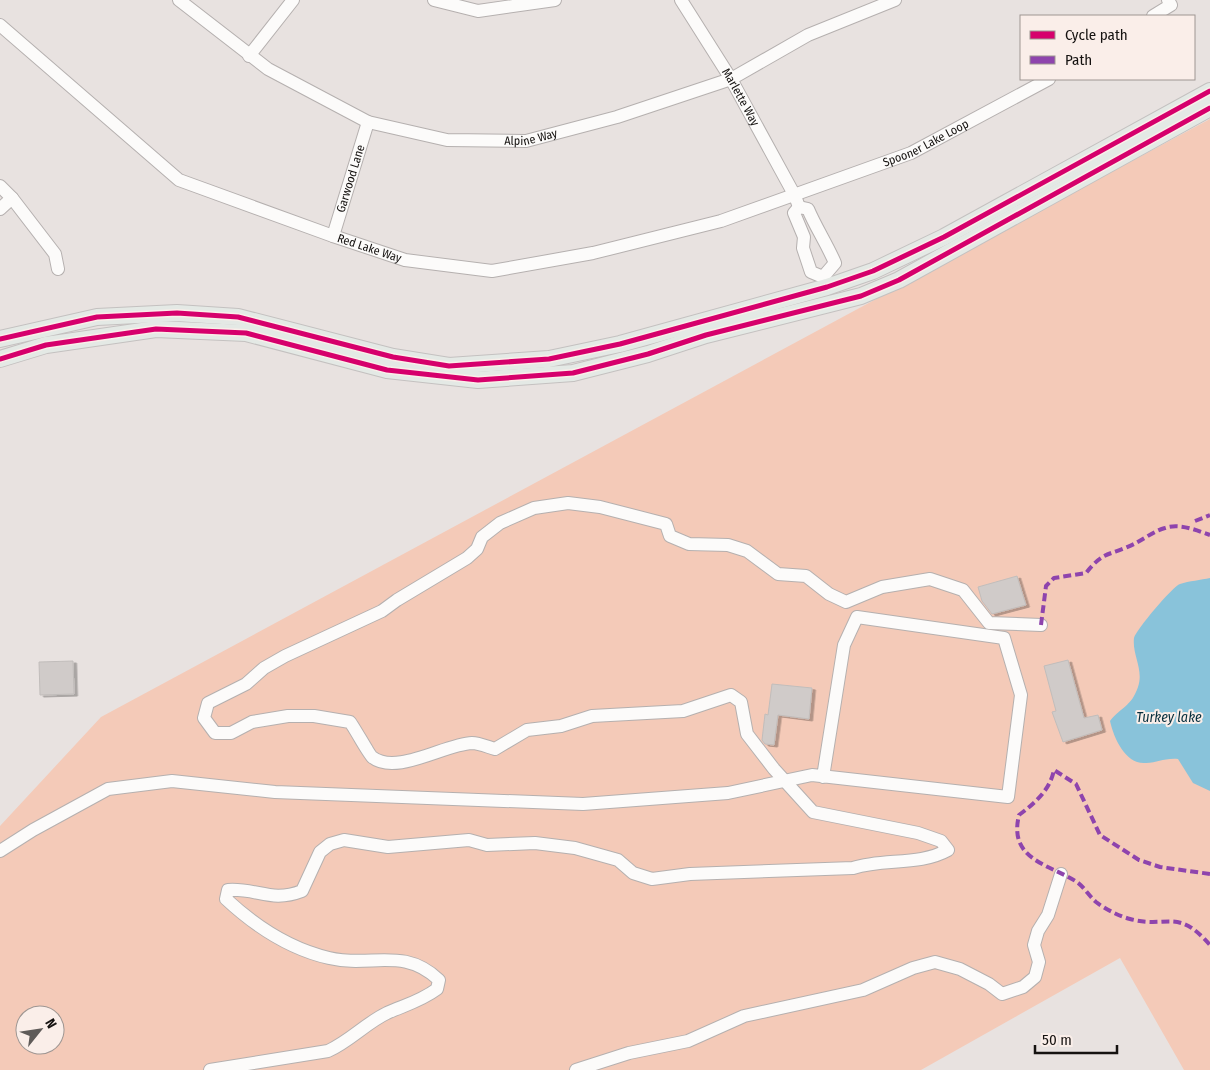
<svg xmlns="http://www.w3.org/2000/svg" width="1210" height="1070" font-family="'Fira Sans Condensed',sans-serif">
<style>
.green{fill:#f4cab8;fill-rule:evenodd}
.water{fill:#89c3da}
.building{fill:#d0cbc9;stroke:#c1bdbb;filter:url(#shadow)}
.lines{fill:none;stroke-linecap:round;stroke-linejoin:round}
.minor-casing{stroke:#b5b0af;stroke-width:14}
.major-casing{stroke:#c4c1c0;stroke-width:18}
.minor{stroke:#fcfbfa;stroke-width:12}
.major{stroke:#e4e9e5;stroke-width:16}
.quiet{stroke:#8e44ad;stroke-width:4;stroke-dasharray:8 4;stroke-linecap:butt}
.cycleway-casing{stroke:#faeee9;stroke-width:8}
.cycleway{stroke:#d6006c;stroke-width:5}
.labels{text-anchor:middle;stroke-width:4;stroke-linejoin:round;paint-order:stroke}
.street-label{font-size:12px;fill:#151210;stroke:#faeee9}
.water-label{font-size:14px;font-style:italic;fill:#052e3d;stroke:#faeee9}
</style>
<defs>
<filter id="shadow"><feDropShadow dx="3.5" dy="2" stdDeviation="0" flood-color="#0004"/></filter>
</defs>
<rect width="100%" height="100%" fill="#e8e2e0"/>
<!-- green -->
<path class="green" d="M1210,119V1070H1184L1120,958L921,1070H0V826L101,717ZM25,1015H55V1045H25Z"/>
<!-- water -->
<path class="water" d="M1210,578V791L1193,783L1178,759C1163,758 1158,763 1146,763C1126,765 1114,739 1110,721C1122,706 1131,707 1138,687C1144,669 1132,655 1134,638C1136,630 1173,586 1180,584C1189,581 1201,580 1210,578Z"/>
<!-- building -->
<g class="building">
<path d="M1017,576L1026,605L992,614L982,601L978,587Z"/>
<path d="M1068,660L1084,718L1098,715L1102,730L1063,742L1052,712L1056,711L1044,666Z"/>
<path d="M73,661L74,694L40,695L39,662Z"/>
<path d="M772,684L812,688L809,719L778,715L774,745L765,744L762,740L765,714L768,715Z"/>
</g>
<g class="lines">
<defs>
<g id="minor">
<path id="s1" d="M179,0L268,69L368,122L447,140L526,141L617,117L731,79L808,35L895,0"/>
<path d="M434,0L478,11L555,0"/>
<path id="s2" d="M681,0L731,79L795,196L799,207"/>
<path d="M1153,16L1171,5L1168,0"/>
<path id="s3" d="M0,25L179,180L333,236L405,260L492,271L593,253L721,221L911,153L1049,79"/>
<path d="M249,56L293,0"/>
<path d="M0,186L12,198L55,254L58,269"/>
<path d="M799,207L794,213L804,237L803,248L811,272L823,277L827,287"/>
<path d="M799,207L808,209C816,228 827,244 835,263L823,277"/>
<path d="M0,209L12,198"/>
<path id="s4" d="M333,236L368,122"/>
<path d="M0,851L33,830L108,789L172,781L275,792L583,804L728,793L812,775L1008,797L1021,695L1004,638L857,617L844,645L823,777"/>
<path d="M210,1070L328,1051C350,1041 366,1023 387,1013C405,1005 421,1001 437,989L439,980C403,946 371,968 329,958C290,949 255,926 226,899L228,890C258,888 271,903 302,891L320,852L330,844L344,840L388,847L469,840L487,845L535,843L575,848L618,860L633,873L652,879L690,874L853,868C884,858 919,866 948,850L941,841L918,833L813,812L774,769L747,734L741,702L731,695L683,711L592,716L561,726L527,730L495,749C488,747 479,743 472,743C445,744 396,776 372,757C370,756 354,727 350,722L314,716H288L252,722L231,733H215L204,718L208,703L246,684L264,668L285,656L382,611L397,600L467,558L477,549L482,537L500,523L534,508L568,503L600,507L666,524L670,536L689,544L728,545L747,551L778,574L806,576L829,594L846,602L882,587L930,579L963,590L989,623L1041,625"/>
<path d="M576,1070L629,1053L688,1041L744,1016L863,990L913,968L935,962L960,969L989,984L1002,994L1023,987L1035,977L1039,962L1034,945L1038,931L1048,915L1061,874"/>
</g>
<g id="major">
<path d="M0,339L97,317L177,313L238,317L393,357L449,366L549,359L620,344L827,287L873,271L944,237L1210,91"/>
<path d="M0,359L46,345L156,329L246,333L387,370L478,380L573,373L648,354L706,335L861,296L899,280L1210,108"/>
</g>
</defs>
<!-- minor casing -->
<use href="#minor" class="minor-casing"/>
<!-- major casing -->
<use href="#major" class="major-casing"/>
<!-- minor -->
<use href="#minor" class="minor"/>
<!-- major -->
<use href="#major" class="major"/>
<!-- quiet -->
<g class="quiet">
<path d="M1195,521L1210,515"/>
<path d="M1041,625L1046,586L1054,578L1086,573C1104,550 1110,556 1134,544C1144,539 1154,531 1165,528C1179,523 1196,530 1210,535"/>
<path d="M1210,874L1160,867L1139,860L1100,835L1076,784L1054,770C1050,790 1035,803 1019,815C1008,860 1049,864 1077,882C1084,887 1089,896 1096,902C1105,909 1119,916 1130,919C1168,929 1177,907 1210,945"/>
</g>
<defs>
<g id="cycleway">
<path d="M0,339L97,317L177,313L238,317L393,357L449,366L549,359L620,344L827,287L873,271L944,237L1210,91"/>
<path d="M0,359L46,345L156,329L246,333L387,370L478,380L573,373L648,354L706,335L861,296L899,280L1210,108"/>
</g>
</defs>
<!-- cycleway casing -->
<use href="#cycleway" class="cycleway-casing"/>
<!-- cycleway -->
<use href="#cycleway" class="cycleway"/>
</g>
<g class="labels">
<!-- street labels -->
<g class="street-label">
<text dy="4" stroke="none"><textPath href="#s2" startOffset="114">Marlette Way</textPath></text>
<text dy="4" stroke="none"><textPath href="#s1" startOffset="391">Alpine Way</textPath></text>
<text dy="4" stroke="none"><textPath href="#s3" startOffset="1018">Spooner Lake Loop</textPath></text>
<text dy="4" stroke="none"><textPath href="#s4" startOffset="60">Garwood Lane</textPath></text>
<text dy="4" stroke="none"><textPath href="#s3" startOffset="439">Red Lake Way</textPath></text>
</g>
<!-- water labels -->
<g class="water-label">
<text x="1169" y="722">Turkey lake</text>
</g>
</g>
<!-- legend -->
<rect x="1020" y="15" width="175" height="65" fill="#faeee9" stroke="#9e9692"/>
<rect x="1030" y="31" width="25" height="8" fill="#d6006c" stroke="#9e9692"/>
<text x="1065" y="40" font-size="15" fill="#151210">Cycle path</text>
<rect x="1030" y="56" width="25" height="8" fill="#8e44ad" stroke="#9e9692"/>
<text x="1065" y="65" font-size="15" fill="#151210">Path</text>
<!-- north arrow -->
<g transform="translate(40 1030) rotate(60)"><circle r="24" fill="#faeee9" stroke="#9e9692"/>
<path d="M0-4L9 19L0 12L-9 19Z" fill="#5f5b59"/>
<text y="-8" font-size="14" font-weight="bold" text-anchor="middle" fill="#151210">N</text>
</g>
<!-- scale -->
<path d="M1035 1045v8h82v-8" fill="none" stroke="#151210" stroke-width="2.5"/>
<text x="1042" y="1045" font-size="15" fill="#151210" stroke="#faeee9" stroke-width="4" paint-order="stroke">50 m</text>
</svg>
